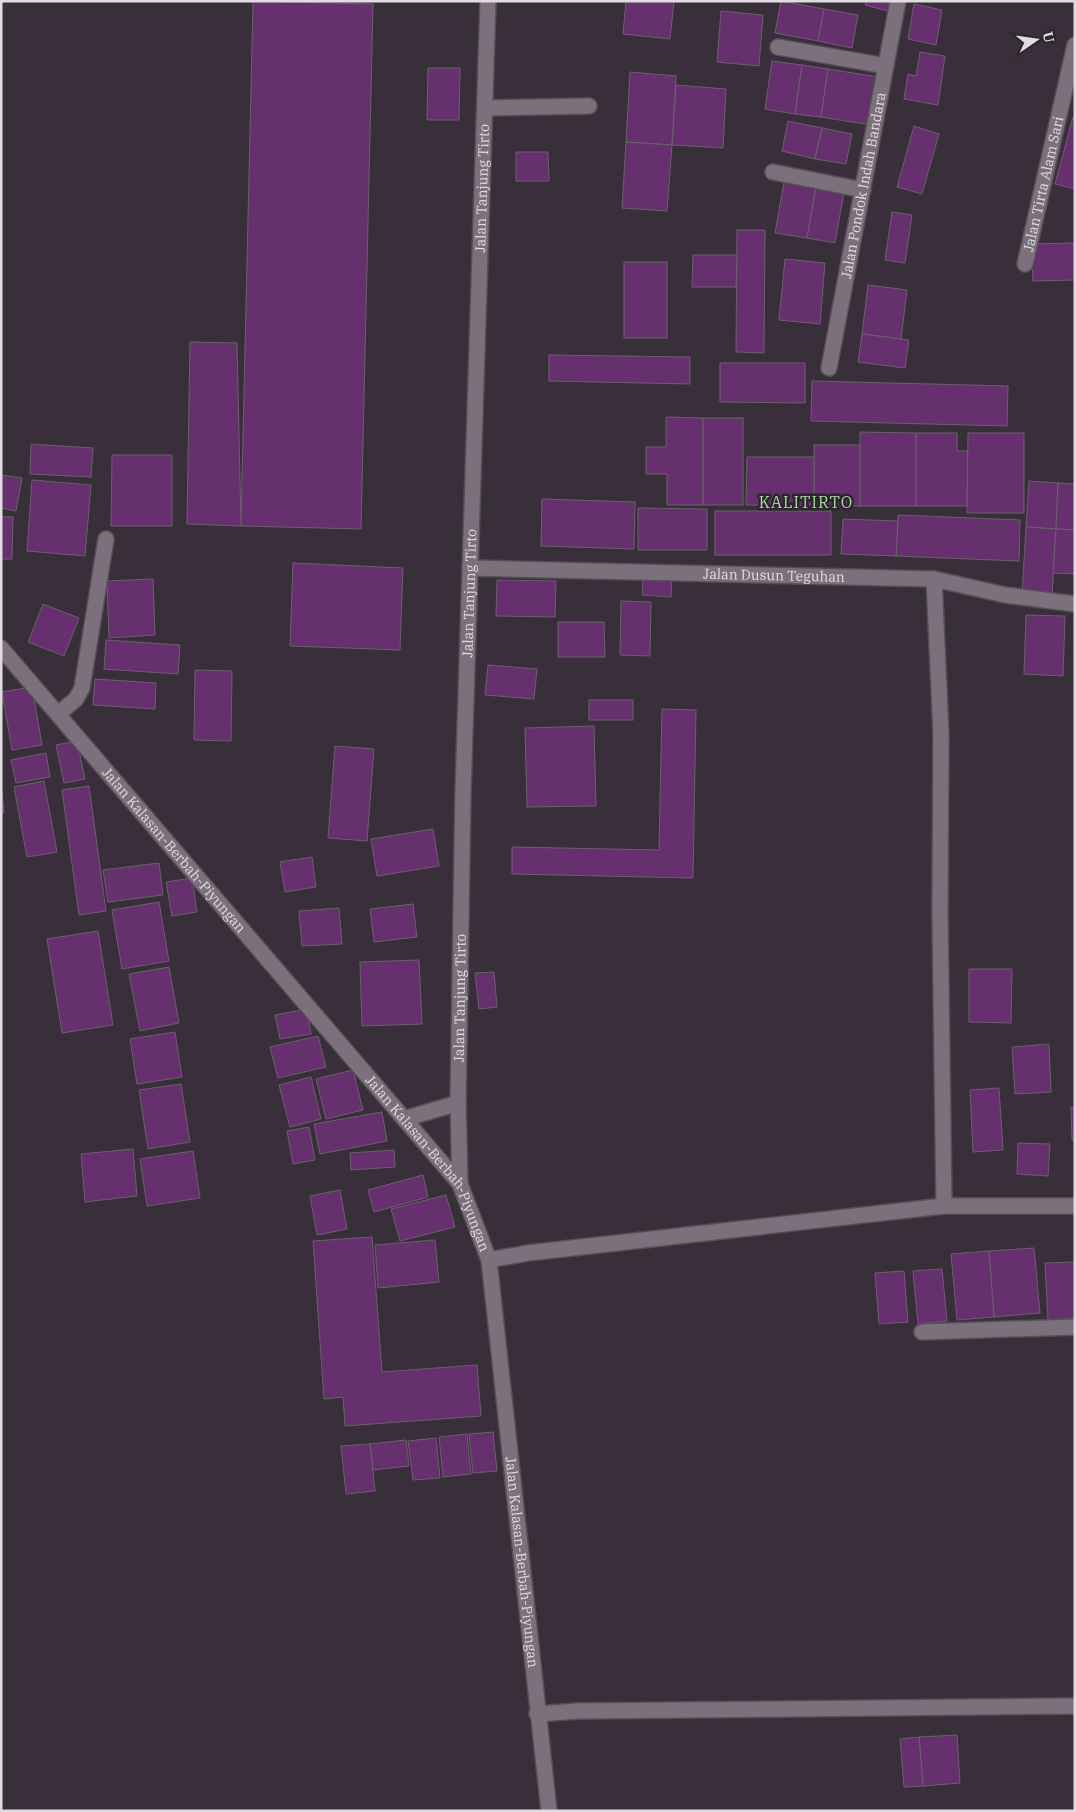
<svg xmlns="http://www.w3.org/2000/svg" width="1076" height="1812" font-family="'IBM Plex Serif',serif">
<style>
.building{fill:#65306d;stroke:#6c606d}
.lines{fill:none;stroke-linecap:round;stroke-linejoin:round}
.minor-casing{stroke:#564e57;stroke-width:18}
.tertiary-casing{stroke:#564e57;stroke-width:18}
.minor{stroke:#7c707d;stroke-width:15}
.tertiary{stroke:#7c707d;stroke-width:15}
.labels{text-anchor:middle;stroke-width:5;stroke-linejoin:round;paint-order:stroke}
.street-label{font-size:14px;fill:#e1dbe2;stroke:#2f2530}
.quarter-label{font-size:16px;letter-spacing:1px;fill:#a6db9e;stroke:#2f2530}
</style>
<rect width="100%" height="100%" fill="#392f3a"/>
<!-- building -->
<g class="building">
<path d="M253,1L373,4L361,529L241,526Z"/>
<path d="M626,1H674L670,39L623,34Z"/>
<path d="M781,1L824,9L818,41L775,33Z"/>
<path d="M866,1H890L888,11L865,5Z"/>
<path d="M914,4L942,10L936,45L908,39Z"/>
<path d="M824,9L858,15L852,48L818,41Z"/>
<path d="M721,11L763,15L759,66L717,62Z"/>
<path d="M920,52L945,56L938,105L904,99L908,74L916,76Z"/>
<path d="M772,61L802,65L795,114L765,109Z"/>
<path d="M802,65L828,69L821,117L795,114Z"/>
<path d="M428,68H460L459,120H427Z"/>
<path d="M828,69L878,77L871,125L821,117Z"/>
<path d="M630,72L676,76L672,145L626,142Z"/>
<path d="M676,85L726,89L723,148L672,145Z"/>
<path d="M1073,117H1075V189L1055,184Z"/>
<path d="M788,121L822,128L815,159L782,151Z"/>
<path d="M914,126L939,134L922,194L897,187Z"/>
<path d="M822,128L852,134L846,164L815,159Z"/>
<path d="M626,142L672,145L667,211L622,208Z"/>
<path d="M516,152H548L549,181H516Z"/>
<path d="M784,182L816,187L807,238L775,233Z"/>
<path d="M816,187L844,192L835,243L807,238Z"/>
<path d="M892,212L912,215L905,263L885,260Z"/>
<path d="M737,230H765L764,353L736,352Z"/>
<path d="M1075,243V280L1033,281L1031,244Z"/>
<path d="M693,255H737L736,287H692Z"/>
<path d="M785,259L825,263L820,324L779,320Z"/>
<rect x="624" y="262" width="43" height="76"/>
<path d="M868,285L907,290L901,339L862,334Z"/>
<path d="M862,334L909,340L905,368L858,362Z"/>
<path d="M190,342L237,343L241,526L187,524Z"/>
<path d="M549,355L690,357V384L549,381Z"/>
<path d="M720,363H805V403L720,402Z"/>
<path d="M812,381L1008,386L1007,426L811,421Z"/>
<path d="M666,417L703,418V505H667V474H646V447H666Z"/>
<rect x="703" y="418" width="40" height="87"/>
<path d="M860,432L916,433V506H860Z"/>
<path d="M916,433H957V451H968L967,506H916Z"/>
<path d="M968,433H1024V513H967Z"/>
<path d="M31,444L93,448L91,477L30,474Z"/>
<rect x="814" y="445" width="46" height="61"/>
<path d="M112,455H172V526H111Z"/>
<path d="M747,457H814V506L746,505Z"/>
<path d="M1,475L22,478L16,511L1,508Z"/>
<path d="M32,480L91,485L85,556L27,551Z"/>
<path d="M1029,481L1058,483L1056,529L1026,527Z"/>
<path d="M1058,483L1075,484V530L1056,529Z"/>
<path d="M542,499L635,502L634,549L541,546Z"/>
<path d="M638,508L707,509V550H638Z"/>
<rect x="715" y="511" width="116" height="44"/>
<path d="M898,515L1020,520L1019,561L896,556Z"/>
<path d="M1,517H13L12,559H1Z"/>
<path d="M843,519L898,521L896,556L841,554Z"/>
<path d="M1026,527L1056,529L1052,596L1022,594Z"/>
<path d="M1056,529L1075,530V574L1053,573Z"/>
<path d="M293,563L403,568L400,650L290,646Z"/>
<path d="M643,574L672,575L671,597L642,595Z"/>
<path d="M153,579L155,635L109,638L107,581Z"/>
<path d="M497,580L556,581L555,617L496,616Z"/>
<path d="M621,601L651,602L650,656L620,655Z"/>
<path d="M43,604L79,618L64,656L28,642Z"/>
<path d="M1026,615L1065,616L1063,676L1024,674Z"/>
<path d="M558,622H604L605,657H558Z"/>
<path d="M106,640L180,645L178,674L104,669Z"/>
<path d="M488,665L537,669L534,699L485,695Z"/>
<path d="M195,670L232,671L231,741L194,740Z"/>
<path d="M95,679L156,683L155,709L93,705Z"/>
<path d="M32,687L42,745L12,750L2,692Z"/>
<rect x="589" y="700" width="44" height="20"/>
<path d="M662,709L696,710L693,878L512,874V847L659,850Z"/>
<path d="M594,726L596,806L527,807L525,728Z"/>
<path d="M77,741L85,779L64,783L56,745Z"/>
<path d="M335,746L374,749L367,841L328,838Z"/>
<path d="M46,753L50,777L16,783L11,760Z"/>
<path d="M1,781L4,813H1Z"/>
<path d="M44,781L57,852L27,857L14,787Z"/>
<path d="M89,786L106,911L79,915L62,790Z"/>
<path d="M433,829L439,866L377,876L371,839Z"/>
<path d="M312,857L316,887L285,892L280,862Z"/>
<path d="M159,863L163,895L108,902L103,870Z"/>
<path d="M192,878L197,912L172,916L166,882Z"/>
<path d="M159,902L169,961L122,969L112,910Z"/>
<path d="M413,904L417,937L374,942L370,909Z"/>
<path d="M339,908L342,944L302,946L299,911Z"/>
<path d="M98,931L113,1025L62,1033L47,939Z"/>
<path d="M419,960L422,1024L362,1026L360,962Z"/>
<path d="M169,967L179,1023L140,1031L129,974Z"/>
<path d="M969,969H1012L1011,1023L969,1022Z"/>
<path d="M494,972L497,1007L479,1009L475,973Z"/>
<path d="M307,1009L311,1034L280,1039L275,1015Z"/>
<path d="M175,1032L182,1077L137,1084L130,1039Z"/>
<path d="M318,1036L326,1067L278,1078L270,1047Z"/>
<path d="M1049,1044L1051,1092L1015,1094L1012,1047Z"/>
<path d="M353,1070L363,1110L326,1119L316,1079Z"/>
<path d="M311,1077L321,1119L290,1127L279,1085Z"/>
<path d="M181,1084L190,1142L148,1149L139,1090Z"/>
<path d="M999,1088L1003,1150L973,1152L970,1090Z"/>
<path d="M1071,1107H1075V1140H1072Z"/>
<path d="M382,1112L387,1141L320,1154L314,1124Z"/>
<path d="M309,1127L315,1160L293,1164L287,1131Z"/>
<path d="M1018,1143L1050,1144L1048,1176L1017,1174Z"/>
<path d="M133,1149L137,1196L85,1202L81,1154Z"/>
<path d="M394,1150L395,1167L351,1170L350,1153Z"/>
<path d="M193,1151L200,1198L147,1206L140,1159Z"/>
<path d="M423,1175L428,1197L374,1212L368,1190Z"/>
<path d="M340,1190L347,1229L317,1235L310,1196Z"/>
<path d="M446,1195L455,1227L400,1241L391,1209Z"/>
<path d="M372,1237L382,1372L477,1365L481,1416L345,1426L343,1397L324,1399L313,1241Z"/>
<path d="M435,1240L439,1282L378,1288L375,1245Z"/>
<path d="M1034,1248L1040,1313L994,1317L989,1251Z"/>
<path d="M989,1251L994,1317L957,1320L951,1254Z"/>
<path d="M1075,1262V1318L1048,1320L1045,1263Z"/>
<path d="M942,1269L947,1321L918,1324L913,1271Z"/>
<path d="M904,1271L908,1322L879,1324L875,1273Z"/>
<path d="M493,1432L497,1471L473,1473L469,1434Z"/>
<path d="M467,1434L471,1474L443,1477L439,1437Z"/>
<path d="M436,1438L440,1478L413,1480L408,1441Z"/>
<path d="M406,1440L409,1466L373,1470L370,1444Z"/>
<path d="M370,1444L375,1491L346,1494L341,1446Z"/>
<path d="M957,1735L960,1783L923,1786L919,1737Z"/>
<path d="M919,1737L923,1786L904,1787L900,1739Z"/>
</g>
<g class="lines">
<defs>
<g id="minor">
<path d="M778,47L886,66"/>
<path d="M485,108L589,106"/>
<path d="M773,172L863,190"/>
<path id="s1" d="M1025,264L1075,45"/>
<path id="s2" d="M829,368L898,1"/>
<path id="s3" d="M470,568L934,579L1005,595L1075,604"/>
<path d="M934,579L941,734L940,912L944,1206"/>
<path d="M58,714L76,699L82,688L106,539"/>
<path d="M489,1260L528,1253L944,1206H1075"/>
<path d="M922,1332L1075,1327"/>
<path d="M537,1714L578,1711L1075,1706"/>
</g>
<g id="tertiary">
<path id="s4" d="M1,648L460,1184L489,1260L549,1811"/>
<path d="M404,1119L458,1103"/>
<path id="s5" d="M460,1184L458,1103L463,792L488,1"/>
</g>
</defs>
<!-- minor casing -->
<use href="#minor" class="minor-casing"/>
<!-- tertiary casing -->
<use href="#tertiary" class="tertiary-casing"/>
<!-- minor -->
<use href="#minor" class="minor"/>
<!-- tertiary -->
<use href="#tertiary" class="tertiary"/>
</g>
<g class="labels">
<!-- street labels -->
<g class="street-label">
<text dy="5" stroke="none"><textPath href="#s1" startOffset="82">Jalan Tirta Alam Sari</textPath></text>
<text dy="5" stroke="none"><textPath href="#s2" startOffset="186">Jalan Pondok Indah Bandara</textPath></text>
<text dy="5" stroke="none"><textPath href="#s5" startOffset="996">Jalan Tanjung Tirto</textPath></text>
<text dy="5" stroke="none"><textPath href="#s3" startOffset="304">Jalan Dusun Teguhan</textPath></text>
<text dy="5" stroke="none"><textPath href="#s5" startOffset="591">Jalan Tanjung Tirto</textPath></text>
<text dy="5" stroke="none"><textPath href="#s4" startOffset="266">Jalan Kalasan-Berbah-Piyungan</textPath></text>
<text dy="5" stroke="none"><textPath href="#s5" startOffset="186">Jalan Tanjung Tirto</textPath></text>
<text dy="5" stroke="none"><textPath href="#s4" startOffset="671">Jalan Kalasan-Berbah-Piyungan</textPath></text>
<text dy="5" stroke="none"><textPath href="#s4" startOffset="1091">Jalan Kalasan-Berbah-Piyungan</textPath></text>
</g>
<!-- quarter labels -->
<g class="quarter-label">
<text x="806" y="508">KALITIRTO</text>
</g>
</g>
<!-- border -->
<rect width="1076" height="1812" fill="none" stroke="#e1dbe2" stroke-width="5"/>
<!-- north arrow -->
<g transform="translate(1036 40) rotate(77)" stroke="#2f2530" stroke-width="4" paint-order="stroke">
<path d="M0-4L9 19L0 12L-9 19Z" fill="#e1dbe2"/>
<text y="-8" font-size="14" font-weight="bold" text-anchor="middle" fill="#e1dbe2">U</text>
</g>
</svg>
